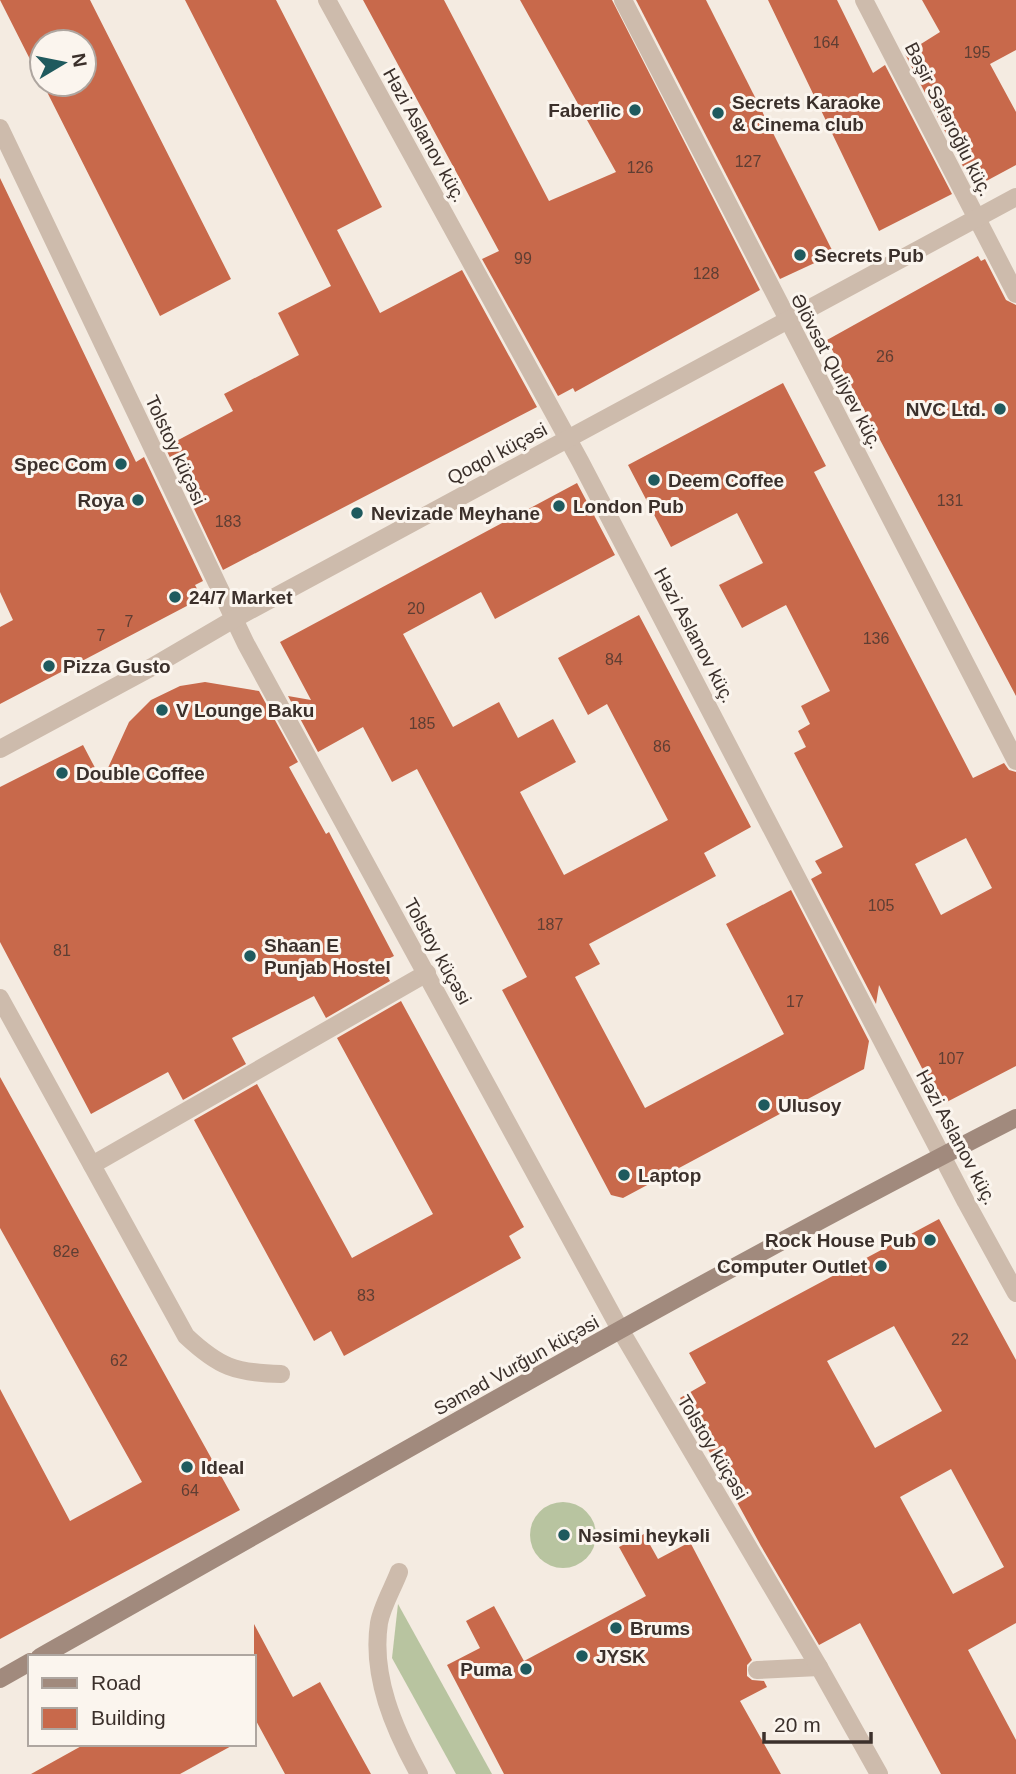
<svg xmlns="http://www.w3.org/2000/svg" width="1016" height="1774" font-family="Arial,sans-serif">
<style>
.green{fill:#b8c4a0}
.building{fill:#c8694b;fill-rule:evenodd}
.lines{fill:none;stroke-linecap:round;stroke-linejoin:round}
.lane{stroke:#cdbbac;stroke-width:18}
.street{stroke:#cdbbac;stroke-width:18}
.secondary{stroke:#a18a7d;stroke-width:18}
.poi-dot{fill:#1f5a5e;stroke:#fbf5ee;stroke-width:2.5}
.labels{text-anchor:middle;stroke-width:6;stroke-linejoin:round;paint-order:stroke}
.number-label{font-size:16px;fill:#5e3e33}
.poi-label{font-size:19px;font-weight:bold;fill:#3b302b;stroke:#fbf5ee;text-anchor:start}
.street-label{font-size:19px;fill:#3b302b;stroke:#fbf5ee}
</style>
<rect width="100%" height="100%" fill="#f4ebe1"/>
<!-- green -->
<g class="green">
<circle cx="563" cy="1535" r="33"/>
<path d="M398,1604L492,1774H456L392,1658Z"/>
</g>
<!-- building -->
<g class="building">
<path d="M0,0H90L231,279L160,316L43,84H84V42H42V83Z"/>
<path d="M185,0H276L382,207L337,230L380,313L462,270L537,407L223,570L165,447L233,411L224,394L299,355L278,313L331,286Z"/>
<path d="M363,0H444L549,201L616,172L520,0H612L760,290L575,392L573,388L558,396L482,259L499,251Z"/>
<path d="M636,0H706L834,254L780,279Z"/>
<path d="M768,0H837L873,73L885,65L952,194L879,231Z"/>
<path d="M922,0H1016V50L990,64L1016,112V165L977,186L975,182L972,184L905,54L940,32Z"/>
<path d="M0,178L136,462L144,457L203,581L195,585L202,598L0,704V627L13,620L0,592Z"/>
<path d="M978,256L981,261L985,259L1006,300L1016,305V696L827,340Z"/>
<path d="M783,383L826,466L814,472L973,778L1004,763L1009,770L1016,772V1066L941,1105L879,985L876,1004L811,879L822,873L815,861L843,847L794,753L806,747L798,731L810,724L801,706L830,691L786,605L742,628L719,585L763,563L737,513L671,547L628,465ZM966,838L992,888L941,915L915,864Z"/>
<path d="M577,483L615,555L495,619L481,592L403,634L453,727L499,702L518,738L553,719L576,762L520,792L564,875L668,820L607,704L588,715L558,658L639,615L751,827L704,853L716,876L589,944L600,964L575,977L645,1108L784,1034L726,924L791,890L869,1041L864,1069L623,1198L611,1195L502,990L527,977L417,769L392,782L363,727L318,752L288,696L311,700L280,642Z"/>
<path d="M205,682L259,691L298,762L289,767L326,834L329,832L394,956L380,963L390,981L326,1018L314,996L232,1038L246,1064L183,1100L168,1072L91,1114L0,942V787L83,745L102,781L129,722L151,700L180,686Z"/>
<path d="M401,1001L524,1227L509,1236L521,1258L344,1356L331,1331L314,1341L194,1120L257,1084L352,1258L433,1214L337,1038Z"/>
<path d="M0,1077L240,1510L0,1639V1389L70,1521L142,1482L0,1228Z"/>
<path d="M939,1219L1016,1360V1623L968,1650L1016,1740V1774H941L860,1623L819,1645L761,1546L680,1398L706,1383L689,1353ZM894,1326L942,1411L875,1448L827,1361ZM951,1469L1004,1567L953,1594L900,1497Z"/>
<path d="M644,1534L658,1559L690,1542L752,1660L747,1665V1676L752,1680L764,1681L767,1687L740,1701L781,1774H504L447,1665L480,1648L466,1621L494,1606L524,1661L646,1596L619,1547Z"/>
<path d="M254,1624L293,1697L320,1682L371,1774H285L254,1717Z"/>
<path d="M85,1744H235L180,1774H31Z"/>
</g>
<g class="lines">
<!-- lane -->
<g class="lane">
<path d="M92,1165L427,973"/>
<path d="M757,1670L819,1667"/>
</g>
<!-- street -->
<g class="street">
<path d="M327,0L580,461L966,1202L1016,1293"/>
<path d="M623,0L1016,761"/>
<path d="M864,0L1016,294"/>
<path d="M0,128L246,644L621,1331L819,1667L879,1774"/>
<path d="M0,749L152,667L234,619L1016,197"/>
<path d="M0,998L186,1336C219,1367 235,1373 281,1374"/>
<path d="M399,1572C393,1588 382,1606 379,1623C371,1676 394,1729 419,1774"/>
</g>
<!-- secondary -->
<g class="secondary">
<path d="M40,1657C364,1475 685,1287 1016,1118"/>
<path d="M0,1679L30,1662"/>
</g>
</g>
<!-- markers -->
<g class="poi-dot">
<circle cx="635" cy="110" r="7"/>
<circle cx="718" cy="113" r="7"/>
<circle cx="800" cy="255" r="7"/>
<circle cx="1000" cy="409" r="7"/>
<circle cx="121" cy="464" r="7"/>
<circle cx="654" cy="480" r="7"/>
<circle cx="138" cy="500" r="7"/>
<circle cx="559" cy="506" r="7"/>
<circle cx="357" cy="513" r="7"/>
<circle cx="175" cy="597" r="7"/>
<circle cx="49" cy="666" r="7"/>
<circle cx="162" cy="710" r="7"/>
<circle cx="62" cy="773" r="7"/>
<circle cx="250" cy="956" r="7"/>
<circle cx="764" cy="1105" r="7"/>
<circle cx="624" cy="1175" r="7"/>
<circle cx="930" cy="1240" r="7"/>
<circle cx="881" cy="1266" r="7"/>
<circle cx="187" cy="1467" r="7"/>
<circle cx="564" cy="1535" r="7"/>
<circle cx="616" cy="1628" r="7"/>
<circle cx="582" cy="1656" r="7"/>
<circle cx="526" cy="1669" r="7"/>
</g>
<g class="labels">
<!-- number labels -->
<g class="number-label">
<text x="826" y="48">164</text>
<text x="977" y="58">195</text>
<text x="748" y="167">127</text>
<text x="640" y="173">126</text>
<text x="523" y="264">99</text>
<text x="706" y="279">128</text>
<text x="885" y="362">26</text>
<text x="950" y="506">131</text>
<text x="228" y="527">183</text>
<text x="416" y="614">20</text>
<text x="129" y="627">7</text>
<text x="101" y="641">7</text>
<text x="876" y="644">136</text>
<text x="614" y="665">84</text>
<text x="422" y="729">185</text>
<text x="662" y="752">86</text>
<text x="881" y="911">105</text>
<text x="550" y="930">187</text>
<text x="62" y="956">81</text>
<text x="795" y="1007">17</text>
<text x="951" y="1064">107</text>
<text x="66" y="1257">82e</text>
<text x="366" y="1301">83</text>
<text x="960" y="1345">22</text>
<text x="119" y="1366">62</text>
<text x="190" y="1496">64</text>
</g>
<!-- poi labels -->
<g class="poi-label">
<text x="732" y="109">Secrets Karaoke<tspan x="732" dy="22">&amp; Cinema club</tspan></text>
<text x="621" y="117" text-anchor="end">Faberlic</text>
<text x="814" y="262">Secrets Pub</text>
<text x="986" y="416" text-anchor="end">NVC Ltd.</text>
<text x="107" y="471" text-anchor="end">Spec Com</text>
<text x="668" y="487">Deem Coffee</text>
<text x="124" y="507" text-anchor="end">Roya</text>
<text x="573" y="513">London Pub</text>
<text x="371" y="520">Nevizade Meyhane</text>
<text x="189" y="604">24/7 Market</text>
<text x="63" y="673">Pizza Gusto</text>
<text x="176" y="717">V Lounge Baku</text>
<text x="76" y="780">Double Coffee</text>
<text x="264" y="952">Shaan E<tspan x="264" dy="22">Punjab Hostel</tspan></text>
<text x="778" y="1112">Ulusoy</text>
<text x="638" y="1182">Laptop</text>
<text x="916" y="1247" text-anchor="end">Rock House Pub</text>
<text x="867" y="1273" text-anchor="end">Computer Outlet</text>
<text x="201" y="1474">Ideal</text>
<text x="578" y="1542">Nəsimi heykəli</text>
<text x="630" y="1635">Brums</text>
<text x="596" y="1663">JYSK</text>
<text x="512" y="1676" text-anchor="end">Puma</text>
</g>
<!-- street labels -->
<g class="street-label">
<text transform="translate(949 119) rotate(63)" y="7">Bəşir Səfəroğlu küç.</text>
<text transform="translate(425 135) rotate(61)" y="7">Həzi Aslanov küç.</text>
<text transform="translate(837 371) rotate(62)" y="7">Əlövsət Quliyev küç.</text>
<text transform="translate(176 450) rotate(65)" y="7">Tolstoy küçəsi</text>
<text transform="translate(497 453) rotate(-28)" y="7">Qoqol küçəsi</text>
<text transform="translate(695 635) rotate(62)" y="7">Həzi Aslanov küç.</text>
<text transform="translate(438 951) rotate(61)" y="7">Tolstoy küçəsi</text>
<text transform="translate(957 1137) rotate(62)" y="7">Həzi Aslanov küç.</text>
<text transform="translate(516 1365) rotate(-29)" y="7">Səməd Vurğun küçəsi</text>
<text transform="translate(713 1447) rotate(59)" y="7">Tolstoy küçəsi</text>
</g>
</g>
<!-- legend -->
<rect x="28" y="1655" width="228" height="91" fill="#fbf5ee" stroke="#aea6a0" stroke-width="2"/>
<rect x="42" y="1678" width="35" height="10" fill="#a18a7d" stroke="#aea6a0" stroke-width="2"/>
<text x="91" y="1690" font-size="21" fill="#3b302b">Road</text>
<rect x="42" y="1708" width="35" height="21" fill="#c8694b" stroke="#aea6a0" stroke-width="2"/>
<text x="91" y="1725" font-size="21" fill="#3b302b">Building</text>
<!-- north arrow -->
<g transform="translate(63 63) rotate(80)"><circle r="33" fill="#fbf5ee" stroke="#aea6a0" stroke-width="2"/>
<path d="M0-5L12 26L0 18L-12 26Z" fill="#1f5a5e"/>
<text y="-10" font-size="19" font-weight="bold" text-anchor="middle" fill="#3b302b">N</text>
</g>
<!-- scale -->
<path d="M764 1732v10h107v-10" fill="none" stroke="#3b302b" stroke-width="3.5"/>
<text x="774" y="1732" font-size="21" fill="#3b302b" stroke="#fbf5ee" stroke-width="5" paint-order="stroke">20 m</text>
</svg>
